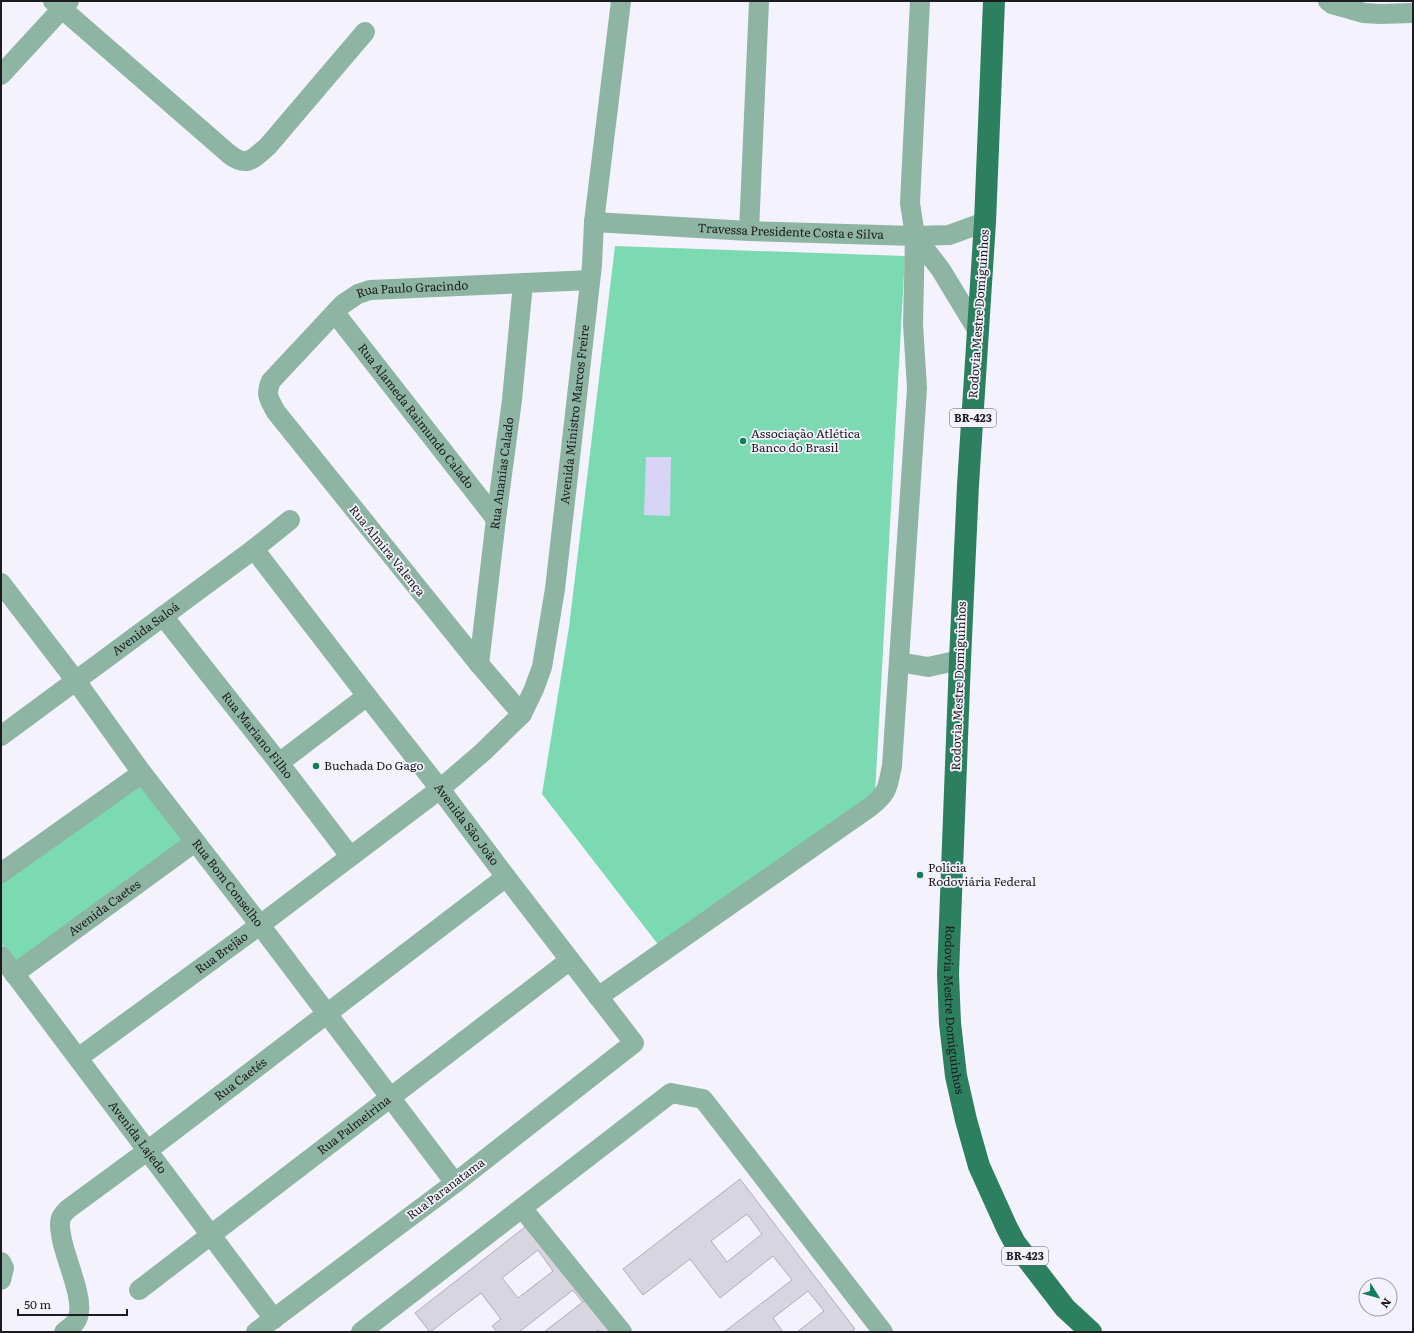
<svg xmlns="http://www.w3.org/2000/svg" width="1414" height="1333" font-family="Literata,serif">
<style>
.green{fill:#7cdab2}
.water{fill:#d8d4f5}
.building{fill:#d7d6e0;stroke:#aeadb7;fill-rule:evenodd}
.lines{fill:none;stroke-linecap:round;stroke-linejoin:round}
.minor{stroke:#8eb5a3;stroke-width:20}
.major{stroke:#2c8060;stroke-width:22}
.poi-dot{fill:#0f7e5a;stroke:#f4f3fd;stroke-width:1.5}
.labels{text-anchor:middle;stroke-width:3.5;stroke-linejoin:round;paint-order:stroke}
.shield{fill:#f4f3fd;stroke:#5d5c62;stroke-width:1}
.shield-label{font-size:11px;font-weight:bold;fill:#1c1b1f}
.street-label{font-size:12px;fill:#1c1b1f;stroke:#f4f3fd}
.poi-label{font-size:12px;fill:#1c1b1f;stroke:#f4f3fd;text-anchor:start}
</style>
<rect width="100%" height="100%" fill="#f4f3fd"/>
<!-- green -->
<g class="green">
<path d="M615,246L905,256L875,794L660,947L542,794L569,627Z"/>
<path d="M142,781L188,841L18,965L1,943V882Z"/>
</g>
<!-- water -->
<path class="water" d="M646,457H671L670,516L644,515Z"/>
<!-- building -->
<g class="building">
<path d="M740,1179L855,1329L851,1332H797L824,1311L808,1291L773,1318L783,1332H724L792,1280L773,1256L720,1298L690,1259L643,1295L623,1269ZM747,1214L762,1234L727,1262L711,1241Z"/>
<path d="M534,1220L592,1295L583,1303L573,1290L519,1332H497L492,1326L501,1319L481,1293L430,1332L415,1313ZM538,1250L553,1271L518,1298L502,1278Z"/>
<path d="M592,1295L620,1332H600L598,1330L595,1332H544Z"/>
</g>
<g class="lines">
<!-- minor -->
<g class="minor">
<path d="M53,1L229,154C247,168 253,159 268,146L365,32"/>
<path d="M1328,1L1332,4L1364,13L1380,14L1413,13"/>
<path d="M1,75L69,1"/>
<path id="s1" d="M594,222L749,231L915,236L949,235L985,222"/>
<path d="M749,231L759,1"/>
<path d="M915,236L941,270L978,331"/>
<path id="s2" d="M335,313L496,519"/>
<path id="s3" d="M254,549L367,696L440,789L506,877L634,1043L455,1183L256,1332"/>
<path id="s4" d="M1,583L76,681L142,773L260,925L455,1183"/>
<path id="s5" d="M163,616L279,763L350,856"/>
<path d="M899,662L928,667L960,660"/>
<path id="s6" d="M479,664L496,519L512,400L523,283"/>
<path id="s7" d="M522,714L479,664L276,412C269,399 265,395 271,381L343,304L358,294L370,290L590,280"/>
<path id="s8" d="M1,736L254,549L290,520"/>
<path d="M279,763L367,696"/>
<path d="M1,873L142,773"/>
<path id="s9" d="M1,956L274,1319"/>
<path id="s10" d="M14,974L195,842"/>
<path d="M598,997L870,807C889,792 887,788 892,766L917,388L913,324L915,236L910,203L920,1"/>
<path id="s11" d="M78,1058L260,925L440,789L483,752L522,714L534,689L542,667L555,589L592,265L594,222L621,1"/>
<path d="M522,1208L622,1332"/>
<path d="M1,1262L4,1268L1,1280"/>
<path id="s12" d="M139,1290L570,960"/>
<path id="s13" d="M64,1332C69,1328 76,1324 78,1317C85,1298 63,1255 61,1234C60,1229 59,1223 61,1218C62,1215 65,1212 68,1209L147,1151L506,877"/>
<path d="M361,1332L671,1093L703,1099L883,1332"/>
</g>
<!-- major -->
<path class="major" id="s14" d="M994,1L985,222L968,485L960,660L948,974L950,1023L956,1076L966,1120L979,1166L1007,1228L1015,1243L1065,1308L1091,1332"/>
</g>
<!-- markers -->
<g class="poi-dot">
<circle cx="743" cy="441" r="4"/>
<circle cx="316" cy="766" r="4"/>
<circle cx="920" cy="875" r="4"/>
</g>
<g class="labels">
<!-- shield labels -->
<g class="shield">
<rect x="950" y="409" width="46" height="18" rx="3"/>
<rect x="1002" y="1247" width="46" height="18" rx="3"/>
</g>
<g class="shield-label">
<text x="973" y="422">BR-423</text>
<text x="1025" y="1260">BR-423</text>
</g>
<!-- street labels -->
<g class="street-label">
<text dy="4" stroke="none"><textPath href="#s1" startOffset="197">Travessa Presidente Costa e Silva</textPath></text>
<text dy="4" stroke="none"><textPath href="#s7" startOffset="601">Rua Paulo Gracindo</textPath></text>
<text transform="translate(979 314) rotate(-86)" y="4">Rodovia Mestre Domiguinhos</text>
<text dy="4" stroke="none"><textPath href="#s11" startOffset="868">Avenida Ministro Marcos Freire</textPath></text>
<text dy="4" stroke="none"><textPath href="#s2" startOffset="131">Rua Alameda Raimundo Calado</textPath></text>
<text dy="4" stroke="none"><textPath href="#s6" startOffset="192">Rua Ananias Calado</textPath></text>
<text transform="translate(387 551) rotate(51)" y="4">Rua Almira Valença</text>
<text dy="4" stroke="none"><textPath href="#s8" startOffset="180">Avenida Saloá</textPath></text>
<text transform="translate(959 686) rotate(-88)" y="4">Rodovia Mestre Domiguinhos</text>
<text dy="4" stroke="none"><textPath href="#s5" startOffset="152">Rua Mariano Filho</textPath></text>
<text dy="4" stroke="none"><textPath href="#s3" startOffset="348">Avenida São João</textPath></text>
<text dy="4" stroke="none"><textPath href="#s4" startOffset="376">Rua Bom Conselho</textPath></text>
<text dy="4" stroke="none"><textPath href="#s10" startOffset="112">Avenida Caetes</textPath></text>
<text dy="4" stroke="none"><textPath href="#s11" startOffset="178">Rua Brejão</textPath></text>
<text dy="4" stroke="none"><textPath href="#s14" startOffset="1010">Rodovia Mestre Domiguinhos</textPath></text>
<text dy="4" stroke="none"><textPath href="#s13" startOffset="350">Rua Caetés</textPath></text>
<text dy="4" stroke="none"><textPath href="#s12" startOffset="271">Rua Palmeirina</textPath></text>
<text dy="4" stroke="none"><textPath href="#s9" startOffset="227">Avenida Lajedo</textPath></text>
<text transform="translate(446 1189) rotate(-37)" y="4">Rua Paranatama</text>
</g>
<!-- poi labels -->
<g class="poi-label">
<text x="751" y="438">Associação Atlética<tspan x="751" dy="14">Banco do Brasil</tspan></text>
<text x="324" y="770">Buchada Do Gago</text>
<text x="928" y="872">Polícia<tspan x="928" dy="14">Rodoviária Federal</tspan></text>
</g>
</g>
<!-- border -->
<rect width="1414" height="1333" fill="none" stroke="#1c1b1f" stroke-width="4"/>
<!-- north arrow -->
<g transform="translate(1378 1297) rotate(127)"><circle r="19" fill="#f4f3fd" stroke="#9e9da4"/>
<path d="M0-3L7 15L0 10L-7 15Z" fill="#0f7e5a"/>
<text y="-6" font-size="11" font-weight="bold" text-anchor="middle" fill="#1c1b1f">N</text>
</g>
<!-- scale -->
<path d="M18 1309v6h109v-6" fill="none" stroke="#1c1b1f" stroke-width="2"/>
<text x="24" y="1309" font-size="12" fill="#1c1b1f" stroke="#f4f3fd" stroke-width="3" paint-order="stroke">50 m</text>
</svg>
